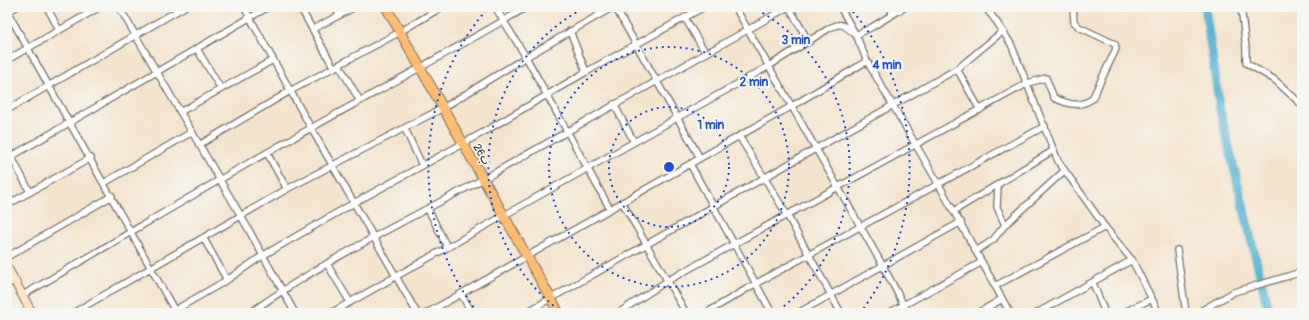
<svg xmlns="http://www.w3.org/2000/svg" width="1309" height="320" font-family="Pangolin,'Playpen Sans Arabic',sans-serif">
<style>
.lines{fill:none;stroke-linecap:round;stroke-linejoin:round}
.river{stroke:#4fb0ce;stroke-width:9}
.minor-casing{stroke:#716c64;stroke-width:8}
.secondary-casing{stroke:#716c64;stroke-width:10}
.trunk-casing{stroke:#716c64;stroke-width:11}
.minor{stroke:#fff;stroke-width:5.5}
.secondary{stroke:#fee4c5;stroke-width:8}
.trunk{stroke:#fdbc6f;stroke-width:9}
.ring{fill:none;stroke:#1d4ed8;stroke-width:2;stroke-dasharray:2 4}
.labels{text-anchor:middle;stroke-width:4;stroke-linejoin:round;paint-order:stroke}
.street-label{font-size:11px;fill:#2b2b2b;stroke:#f6f6f2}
.centre{fill:#1d4ed8;stroke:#f6f6f2;stroke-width:2}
.ring-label{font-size:12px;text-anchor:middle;font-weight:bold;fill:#1d4ed8;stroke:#f6f6f2;stroke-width:4;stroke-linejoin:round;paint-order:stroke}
</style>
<rect width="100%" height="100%" fill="#f6f6f2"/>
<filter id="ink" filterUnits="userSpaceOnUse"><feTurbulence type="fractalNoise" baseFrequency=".025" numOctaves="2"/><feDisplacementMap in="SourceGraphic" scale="8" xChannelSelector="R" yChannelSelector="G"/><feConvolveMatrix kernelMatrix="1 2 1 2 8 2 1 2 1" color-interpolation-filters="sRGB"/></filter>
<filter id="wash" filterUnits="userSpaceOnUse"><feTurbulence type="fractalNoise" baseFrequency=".012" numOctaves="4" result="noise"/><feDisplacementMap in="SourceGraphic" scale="16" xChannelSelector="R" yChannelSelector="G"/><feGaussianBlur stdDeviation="0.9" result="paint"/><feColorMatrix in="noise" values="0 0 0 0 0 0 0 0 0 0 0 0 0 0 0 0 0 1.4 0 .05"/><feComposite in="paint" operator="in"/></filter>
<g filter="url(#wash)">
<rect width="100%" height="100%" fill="#f4e4ce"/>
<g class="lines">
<!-- river -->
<path class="river" d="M1205,7L1220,110L1269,313"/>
</g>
</g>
<g filter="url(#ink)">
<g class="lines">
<defs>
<g id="minor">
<path d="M47,7L59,30"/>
<path d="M119,7L241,216L295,313"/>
<path d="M244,7L311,128L417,313"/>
<path d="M300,7L334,68"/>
<path d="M335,7L340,15"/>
<path d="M495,7L526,57L610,209"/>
<path d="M615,7L700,158"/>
<path d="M735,7L883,266L908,313"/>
<path d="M789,7L809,42"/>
<path d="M840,7L856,35L867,61L938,183L1010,313"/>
<path d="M985,7L996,21L1011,44L1058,161L1105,227L1132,260L1159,313"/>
<path d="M1241,7L1246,48V63L1275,80L1302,105"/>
<path d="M7,11L176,313"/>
<path d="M7,12L16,7"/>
<path d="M890,16L894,7"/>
<path d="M685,18L705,52"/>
<path d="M313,29L355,7"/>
<path d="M570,31L586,72"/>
<path d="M197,49L221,89"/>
<path d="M7,60L100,7"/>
<path d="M339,65L360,101"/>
<path d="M957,69L980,110"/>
<path d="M614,104L634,142"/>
<path d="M7,110L184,7"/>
<path d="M180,112L273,60"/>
<path d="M405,129L422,165"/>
<path d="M739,136L787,215L841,313"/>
<path d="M199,145L290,91L400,32L442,7"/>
<path d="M7,148L30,192"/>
<path d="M267,153L287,189"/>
<path d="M7,159L268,7"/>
<path d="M690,164L772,313"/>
<path d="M104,183L192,132"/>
<path d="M998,185L997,207L1005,225"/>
<path d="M622,202L686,313"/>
<path d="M7,205L91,158"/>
<path d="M428,209L447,247"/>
<path d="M954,211L1054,150"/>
<path d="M204,239L227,280"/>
<path d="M1177,250L1186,313"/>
<path d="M976,251L993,240L1005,225L1064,171"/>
<path d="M7,257L112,196"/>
<path d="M327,264L350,302"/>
<path d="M1093,283L1105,313"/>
<path d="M7,285L14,280"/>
<path d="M995,286L1105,227"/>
<path d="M461,294L472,313"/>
<path d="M23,295C98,252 172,207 247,164C340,111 435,61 527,7"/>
<path d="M73,313L287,189L443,108L526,57L613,7"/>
<path d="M170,313L227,280L262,256L354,203L482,133L586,72L704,7"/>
<path d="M250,313C324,260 407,220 487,177C588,121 687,63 788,7"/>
<path d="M331,313L769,66L828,29C842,21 844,25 856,35L872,27L905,7"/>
<path d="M427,313L792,106L867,61"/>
<path d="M525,313L957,69L1003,31"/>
<path d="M618,313L667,281L734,244L1028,83L1046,78L1054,98C1068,104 1079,108 1092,99L1116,49L1115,44L1079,27L1074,22L1073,7"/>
<path d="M706,313L755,284L1045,126"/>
<path d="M798,313L961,222"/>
<path d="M889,313L982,262"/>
<path d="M978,313L1002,299"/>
<path d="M1037,313L1132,260"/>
<path d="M1122,313L1152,299"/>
<path d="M1197,313L1234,292L1302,272"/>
</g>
<path id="secondary" d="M7,267L32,313"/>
<path id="trunk" d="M386,7L559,313"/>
</defs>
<!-- minor casing -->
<use href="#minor" class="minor-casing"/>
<!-- secondary casing -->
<use href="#secondary" class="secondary-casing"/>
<!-- trunk casing -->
<use href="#trunk" class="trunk-casing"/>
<!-- minor -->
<use href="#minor" class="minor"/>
<!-- secondary -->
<use href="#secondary" class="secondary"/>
<!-- trunk -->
<use href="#trunk" class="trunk"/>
</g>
</g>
<!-- distance rings -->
<g class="ring">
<circle cx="669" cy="167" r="60"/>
<circle cx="669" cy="167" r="120"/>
<path d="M563 313A180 180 0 0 1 586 7M752 7A180 180 0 0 1 775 313"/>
<path d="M477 312A241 241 0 0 1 489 7M849 7A241 241 0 0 1 861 312"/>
</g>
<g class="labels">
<!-- street labels -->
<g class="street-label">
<text transform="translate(482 154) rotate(60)" y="4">26ب</text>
</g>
</g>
<circle cx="669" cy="167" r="6" class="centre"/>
<g class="ring-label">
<text x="796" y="44">3 min</text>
<text x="887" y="69">4 min</text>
<text x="754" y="86">2 min</text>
<text x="711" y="129">1 min</text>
</g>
<!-- margin -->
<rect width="1309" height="320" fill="none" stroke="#f6f6f2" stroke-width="24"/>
</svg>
